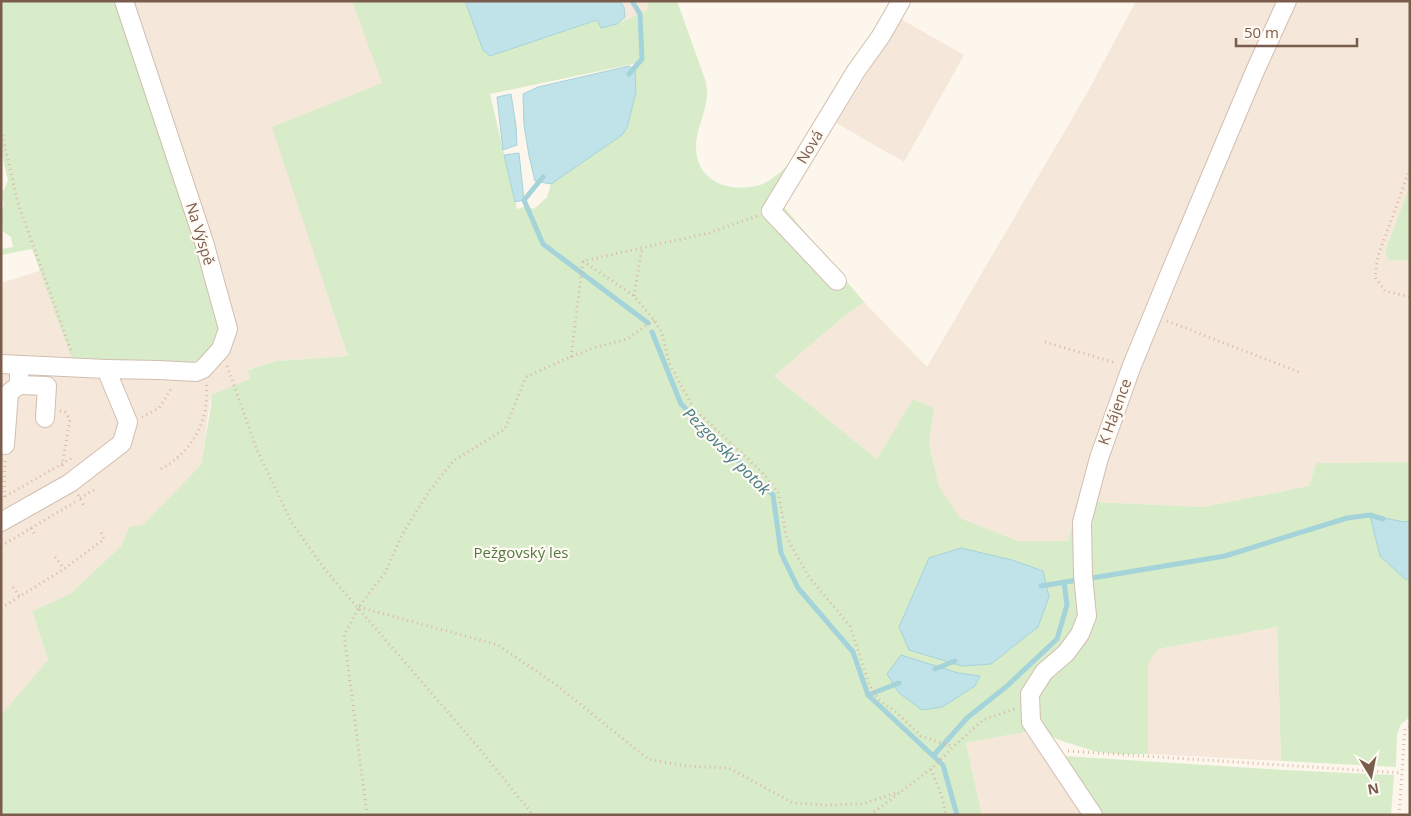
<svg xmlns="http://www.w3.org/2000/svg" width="1411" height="816" font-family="'Open Sans',sans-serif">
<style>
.residential{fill:#f5e8da}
.green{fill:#d8ecc9;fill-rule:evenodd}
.water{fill:#bfe3e8;stroke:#a5d3da}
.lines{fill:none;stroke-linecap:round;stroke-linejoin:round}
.stream{stroke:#a5d3da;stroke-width:5}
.minor-casing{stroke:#d1beb0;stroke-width:20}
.path{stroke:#d9b8a5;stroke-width:3;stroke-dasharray:1 4;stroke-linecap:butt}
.minor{stroke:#fff;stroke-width:18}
.labels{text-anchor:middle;stroke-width:4.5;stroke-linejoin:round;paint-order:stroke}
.street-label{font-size:15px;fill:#7a5c4d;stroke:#fffaf3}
.park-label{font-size:15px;fill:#537a41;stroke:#fffaf3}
.water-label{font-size:16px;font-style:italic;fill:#437c86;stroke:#fffaf3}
</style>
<rect width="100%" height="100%" fill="#fdf6ec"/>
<!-- residential -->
<g class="residential">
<path d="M124,1H352L383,83L273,128L348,356L276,361L249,369L251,379L211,395L201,466L143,526L129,527L121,546L70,594L32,611L48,660L2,715L1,283L42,270L196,372L221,349Z"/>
<path d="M620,1H648L647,10L617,24L625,17L624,7Z"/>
<path d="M1136,1H1410V185L1385,251L1388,260L1410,261V462L1316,463L1309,486L1202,507L1077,501L1068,541H1018L960,518L939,486L929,444L934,408L913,400L877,459L774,376L842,318L864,302L927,367L1087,93Z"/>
<path d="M901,19L964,55L904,162L836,123Z"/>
<path d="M1277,627L1281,761L1148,754L1147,664L1158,649Z"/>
<path d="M1025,732L1086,815H982L966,743Z"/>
</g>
<!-- green -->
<g class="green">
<path d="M1,1H124L220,301L221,349L182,367L72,359L32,249L1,255V249L13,247L11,237L1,230V211L4,206L1,191L4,190L8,180L1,151Z"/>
<path d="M352,1H465L483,50L490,56L598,20L617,24L647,10L648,1H677L706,82C706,86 707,90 707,93C707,112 696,128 696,146C696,183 730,193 760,185C772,181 783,169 792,162L783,206L864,302L842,318L774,376L877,459L913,399L934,408L929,444L939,486L960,518L1018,541H1068L1077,501L1202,507L1309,486L1316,463L1410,462V717L1401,724L1397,734L1396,767L1281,761L1277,627L1158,649L1148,664V754H1120L1097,752L1062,741L1055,738L1048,733L1025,732L966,743L982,815H1V715L48,660L32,611L70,594L121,546L129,527L144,524L201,465L211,406V395L250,379L248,370L276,361L348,356L272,127L382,83ZM638,63L635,70L636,92L627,128L622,135L551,184L547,197L534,209L526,206L517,209L490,94Z"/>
<path d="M1410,185V261L1388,260L1385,251Z"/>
<path d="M1064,756L1284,770L1394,775L1391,815H1103Z"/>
</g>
<!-- water -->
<g class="water">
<path d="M465,1H620L624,7L625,17L617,24L601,28L597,20L490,56L483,50Z"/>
<path d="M629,66L635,70L636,92L627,128L622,135L551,184L535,181L529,156L524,125L523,94L538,87Z"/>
<path d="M511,94L516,126L517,145L503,150L497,97Z"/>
<path d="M519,153L524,200L515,202L504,155Z"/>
<path d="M1370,515L1404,522L1410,521V579H1405L1380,556Z"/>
<path d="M961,548L1012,560L1043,571L1049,597L1038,627L991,664L962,666L909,650L899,627L929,558Z"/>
<path d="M901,655L958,673L980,676L975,686L942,707L922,710L899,693L887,674Z"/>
</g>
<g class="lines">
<!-- stream -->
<g class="stream">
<path d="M629,74L642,59L640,14L632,1"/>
<path d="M543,177L524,200L543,244L648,323"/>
<path d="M652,332L681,404L773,495L781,553L798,588L853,652L868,695L943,765L957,815"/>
<path d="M1092,578L1225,556L1347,518L1370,515L1383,519"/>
<path d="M1041,586L1078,580"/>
<path d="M935,669L955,661"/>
<path d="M868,695L899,683"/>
<path d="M933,756L967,718L1007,686L1057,639L1067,605L1064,582"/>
</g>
<defs>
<g id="minor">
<path d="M837,281L771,211L856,71L881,36L901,1"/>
<path d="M1,364L106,369L128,422L122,443L70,483L1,522"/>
<path d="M106,369L159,370L196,372L203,369L221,349L228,329L204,242L124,1"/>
<path d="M19,385L47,386L45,418"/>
<path d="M5,445L9,393L19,385V365"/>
<path d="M1093,815L1031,722L1030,694L1044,672L1066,653L1080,634L1087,616L1083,575L1082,522L1099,458L1131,368L1172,268L1255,71L1287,1"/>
</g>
</defs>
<!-- minor casing -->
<use href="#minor" class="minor-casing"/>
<!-- path -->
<g class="path">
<path d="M1,130L18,203L71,351"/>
<path d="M1410,169L1378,256L1375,277L1385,291L1410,297"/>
<path d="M757,216L709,233L583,261L634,296L654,320L662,333L669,363L694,409L761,471L778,492L786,535L793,549L809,577L850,626L869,684L878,699L897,713L921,736L953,747"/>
<path d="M634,296L642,248"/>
<path d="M1167,321L1299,372"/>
<path d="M1045,342L1116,363"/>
<path d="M571,357L583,261"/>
<path d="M227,366L257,450L292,523L326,571L478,747L533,815"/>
<path d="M60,411L65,412L70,419L62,466"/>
<path d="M142,417L159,408L172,387"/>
<path d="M161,469C184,456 199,437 205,412C207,403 206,393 207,384"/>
<path d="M78,495L85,508"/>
<path d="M4,497L5,460"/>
<path d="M80,498L97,488"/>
<path d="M1,499L72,458"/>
<path d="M31,528L36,536"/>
<path d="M1,546L75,502"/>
<path d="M55,557L64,569"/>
<path d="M13,587L20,597"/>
<path d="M359,607L498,645L555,684L648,759L685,766L729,768L793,803L827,805L862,804L899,792"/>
<path d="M1,608L64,569L104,539L100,530"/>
<path d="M1068,751L1402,773"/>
<path d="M931,769L942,797L946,815"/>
<path d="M367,815L344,635L359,607L386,571L403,533L428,493L453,461L505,429L526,377L563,360L593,348L627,339L654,320"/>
<path d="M870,815L931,769L953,747L983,720L1015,709"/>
<path d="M1399,815L1405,729L1410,727"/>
</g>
<!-- minor -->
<use href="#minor" class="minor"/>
</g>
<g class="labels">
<!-- street labels -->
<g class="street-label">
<text transform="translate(810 147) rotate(-59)" y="5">Nová</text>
<text transform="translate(200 234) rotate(73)" y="5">Na Výspě</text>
<text transform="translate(1115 412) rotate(-70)" y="5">K Hájence</text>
</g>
<!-- park labels -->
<g class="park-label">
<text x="521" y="558">Pežgovský les</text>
</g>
<!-- water labels -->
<g class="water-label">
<text transform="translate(727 451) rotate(45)" y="6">Pezgovský potok</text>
</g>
</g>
<!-- border -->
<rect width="1411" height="816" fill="none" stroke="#7a5c4d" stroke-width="5"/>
<!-- north arrow -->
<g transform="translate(1371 776) rotate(170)" stroke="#fffaf3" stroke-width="4" paint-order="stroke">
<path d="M0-4L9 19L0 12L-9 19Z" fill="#7a5c4d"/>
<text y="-8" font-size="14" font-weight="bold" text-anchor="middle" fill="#7a5c4d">N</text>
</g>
<!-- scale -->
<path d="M1236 38v8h121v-8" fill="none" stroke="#7a5c4d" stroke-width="2.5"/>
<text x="1244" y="38" font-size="15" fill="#7a5c4d" stroke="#fffaf3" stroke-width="4" paint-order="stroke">50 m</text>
</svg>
